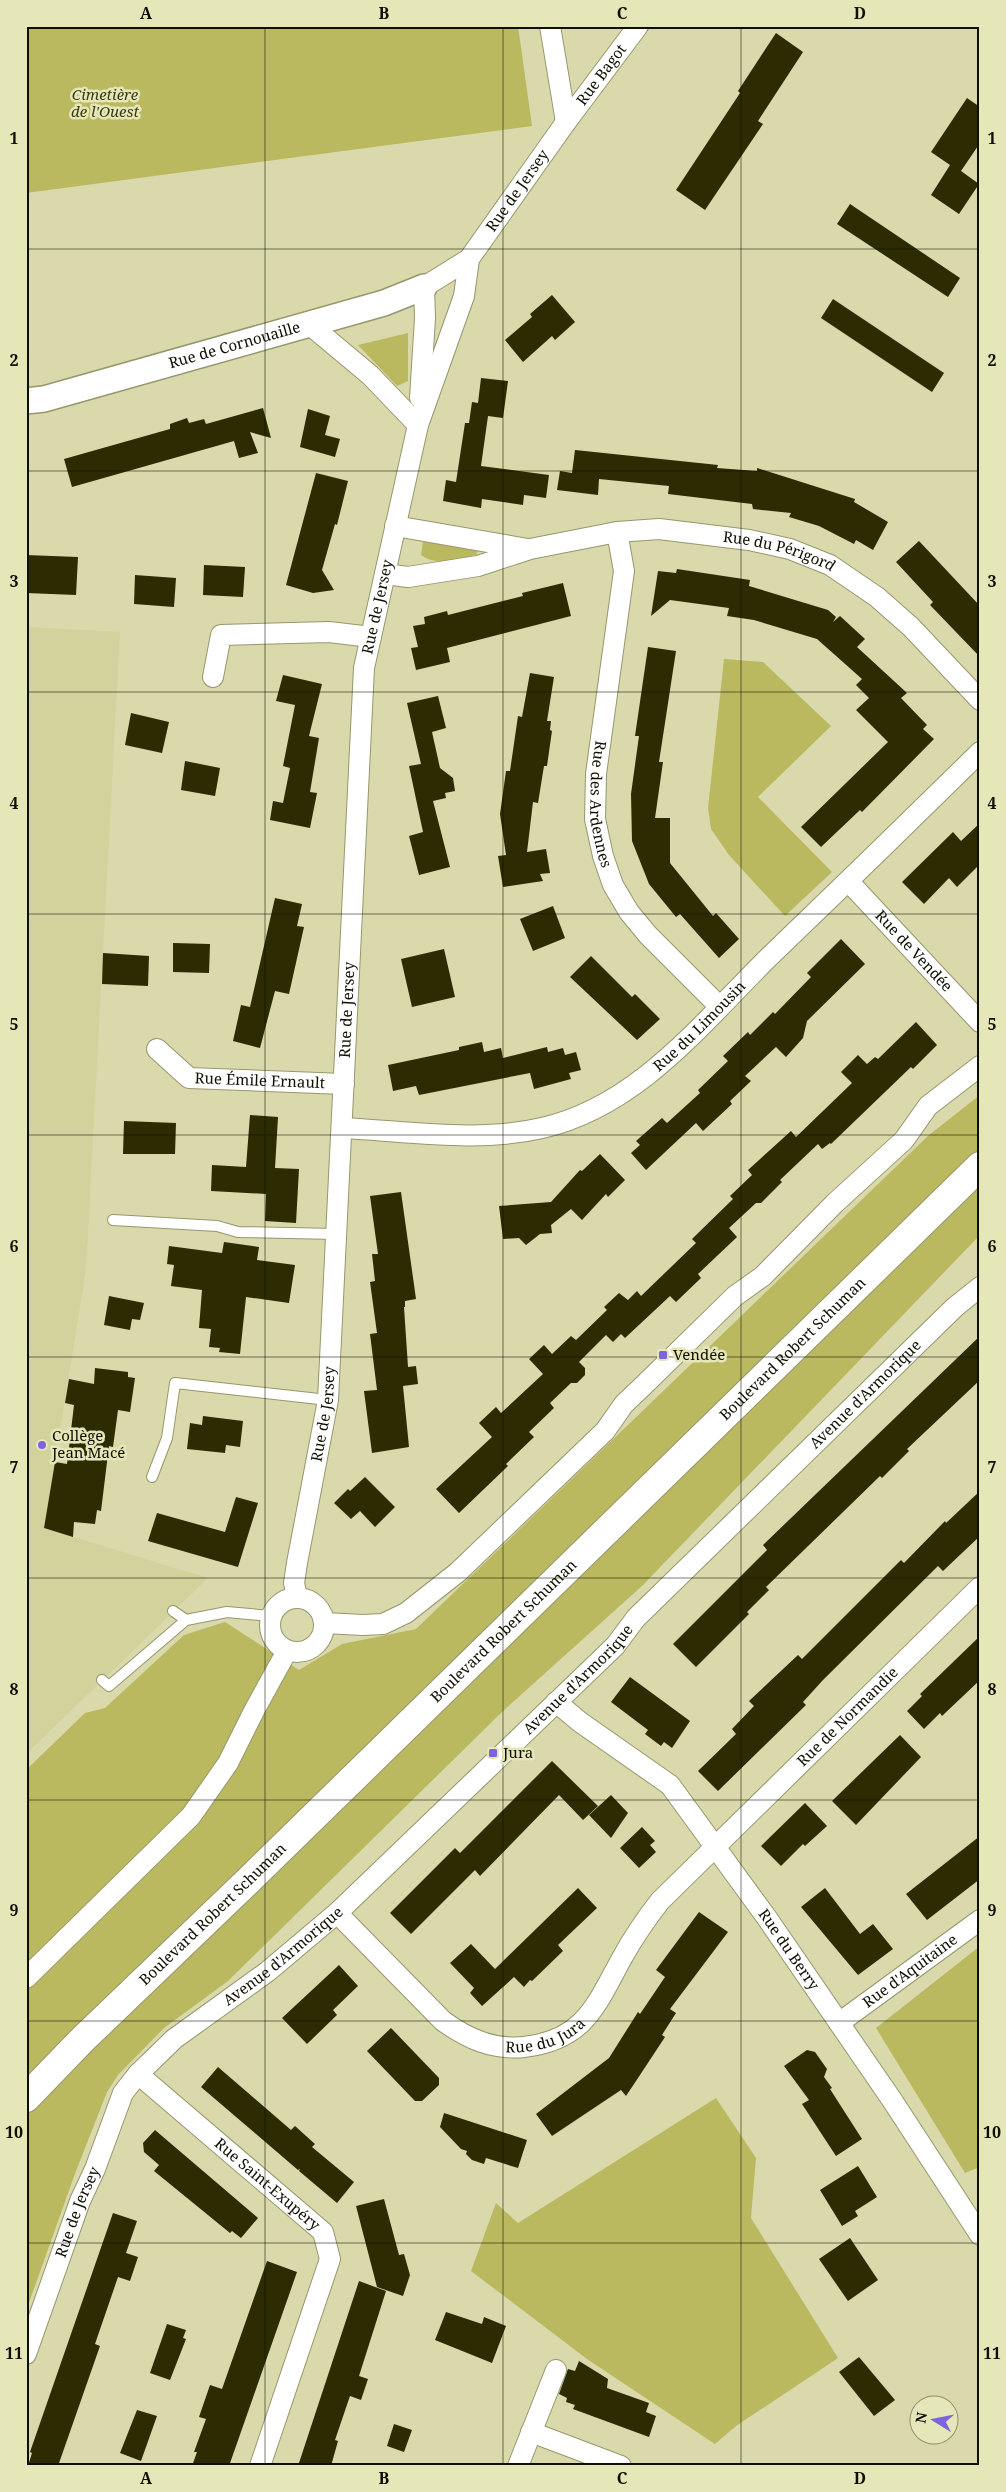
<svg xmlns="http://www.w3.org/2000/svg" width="1006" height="2492" font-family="'Noto Serif',serif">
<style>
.built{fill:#d2d29d}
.green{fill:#bab960}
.building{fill:#2c2b01}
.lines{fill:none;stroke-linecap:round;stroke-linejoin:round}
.service-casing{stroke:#97976d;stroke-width:12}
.minor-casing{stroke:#97976d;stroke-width:22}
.tertiary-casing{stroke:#97976d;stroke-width:28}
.secondary-casing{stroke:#97976d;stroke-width:30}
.service{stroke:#fff;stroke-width:10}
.minor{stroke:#fff;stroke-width:20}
.tertiary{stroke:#fff;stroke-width:25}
.secondary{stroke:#fff;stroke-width:28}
.grid{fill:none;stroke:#0e0e01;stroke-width:1;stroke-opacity:0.55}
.poi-dot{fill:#7c64df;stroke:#e6e7b9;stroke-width:2}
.labels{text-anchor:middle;stroke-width:5;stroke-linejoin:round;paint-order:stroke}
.street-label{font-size:15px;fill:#0e0e01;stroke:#e6e7b9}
.park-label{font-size:15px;font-style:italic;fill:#3a3a11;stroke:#e6e7b9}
.poi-label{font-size:15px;fill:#0e0e01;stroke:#e6e7b9;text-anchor:start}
.neatline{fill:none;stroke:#0e0e01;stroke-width:2}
.grid-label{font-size:16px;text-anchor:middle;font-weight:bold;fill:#0e0e01}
</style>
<rect width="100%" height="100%" fill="#d9d9ac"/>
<!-- built -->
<path class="built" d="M26,627L120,632L86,1270L44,1528L208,1578L26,1754Z"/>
<!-- green -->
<g class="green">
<path d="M26,26H518L532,126L26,193Z"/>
<path d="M408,333V381L397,386L358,345Z"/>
<path d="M434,541L478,550L476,555C458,559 437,567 421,555L423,542Z"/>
<path d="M724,659L763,662L831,726L758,797L832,872L785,916L729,855L711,829L708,808Z"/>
<path d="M980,1095V1235L642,1586L502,1712L228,1981L164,2028L118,2075L107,2092L76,2171L26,2311V1770L85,1713L105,1708L184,1635L225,1622L299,1670L342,1644L416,1629L929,1135Z"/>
<path d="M980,1946V2167L965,2173L876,2028Z"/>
<path d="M716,2098L756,2158L751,2218L838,2358L736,2426L715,2444L587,2359L471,2271L496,2203L518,2223Z"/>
</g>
<!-- building -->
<g class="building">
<path d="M776,33L803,52L758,121L763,124L705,210L676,190L740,93L738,91Z"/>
<path d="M967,98L980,107V143L961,171L979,184L959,214L931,195L950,165L931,152Z"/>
<path d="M850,204L960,278L948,297L837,224Z"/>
<path d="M552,295L575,322L555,340L552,336L523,362L505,340L532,317L530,314Z"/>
<path d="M833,299L944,373L932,392L821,318Z"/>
<path d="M481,378L508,381L503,418L488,416L481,466L549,475L546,498L524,495L523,505L482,499L481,508L443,501L446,480L456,482L465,423H469L472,402L478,403Z"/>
<path d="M263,408L271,438L250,432L258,453L239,458L234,441L72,487L64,459L170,429V424L187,418L189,423L204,419L206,424Z"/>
<path d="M308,409L330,416L325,435L340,439L335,457L300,447Z"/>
<path d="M575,450L718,465L717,468L757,471V468L855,499L854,502L888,522L873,550L856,540L854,544L819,526L789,517L791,513L753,509L752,504L668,494L669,486L599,479L598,495L557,490L560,471L572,473Z"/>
<path d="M316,473L348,481L337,525L335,524L322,570L334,590L313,593L286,585Z"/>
<path d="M919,541L980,606V657L930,605L933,602L896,562Z"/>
<path d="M26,555L78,557L76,595L26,593Z"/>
<path d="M204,565L245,567L243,597L203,595Z"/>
<path d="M677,569L750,580L749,586L828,610L836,617L833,622L840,616L865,639L857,647L907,693L901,698L927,725L923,729L934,739L862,812L860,810L821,847L801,827L888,742L856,710L869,698L856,685L862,679L817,639L754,620L727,616L729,608L670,600L651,616L658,571L676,573Z"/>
<path d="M135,575L176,578L174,607L134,604Z"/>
<path d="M563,583L571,616L447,648L450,662L416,670L411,648L418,647L413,626L425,624L424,617L447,611L448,615L523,596L522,593Z"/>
<path d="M648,647L676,651L659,762H663L655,818H670V863L713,916L716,913L739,939L719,958L680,914L676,917L649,884L632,841L631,794L639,736H635Z"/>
<path d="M530,673L554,677L547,721H551L550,730L552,731L547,766H544L538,803L533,802L527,852L546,849L550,873L540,874L543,881L503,887L498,856L506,855L500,814L506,771H510L518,716L522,717Z"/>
<path d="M283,675L322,684L309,736L319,738L310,792L317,793L310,828L270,820L273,801L283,803L290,768L283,766L295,705L276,701Z"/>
<path d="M438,696L446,728L432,732L440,768L453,778L455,791L445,793L446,798L433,801L450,867L419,875L409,836L423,832L409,766L421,764L407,703Z"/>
<path d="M131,713L169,722L162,753L125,745Z"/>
<path d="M185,761L220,768L215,796L181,790Z"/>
<path d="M980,823V864L957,887L949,878L924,904L902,882L953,832L961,841Z"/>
<path d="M275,898L302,904L297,926L304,927L289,994L275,991L260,1048L233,1041L241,1005L250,1007Z"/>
<path d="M553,906L565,938L533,951L520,919Z"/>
<path d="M841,939L865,964L807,1021L803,1038L786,1057L776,1047L745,1076L751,1081L730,1101L732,1104L703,1131L696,1123L646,1170L631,1153L640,1145L636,1141L662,1118L667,1123L700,1093L698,1090L728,1061L723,1056L748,1032L750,1035L773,1012L775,1014L811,977L807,973Z"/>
<path d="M173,943L210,944L209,973L173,972Z"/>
<path d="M444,949L455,997L412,1007L401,959Z"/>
<path d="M103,953L149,956L148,986L102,984Z"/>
<path d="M591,956L632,997L635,994L660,1019L637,1040L570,977Z"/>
<path d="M916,1022L937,1045L913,1069L911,1067L831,1144L830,1143L822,1149L818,1144L780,1180L782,1182L761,1203H756L729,1228L737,1237L698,1274L701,1278L676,1302L670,1296L625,1338L621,1334L613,1342L606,1335L579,1362L585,1368V1375L577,1383H571L550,1403L554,1408L529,1432L534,1437L506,1464L508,1466L459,1513L436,1489L492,1437L479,1423L496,1407L501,1413L543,1374L529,1359L544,1345L552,1354L571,1336L576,1340L607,1310L604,1307L619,1293L628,1300L637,1291L641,1296L696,1243L692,1239L733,1199L730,1196L752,1175L748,1170L791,1131L796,1137L852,1083L841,1072L858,1055L867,1064L875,1057L878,1059Z"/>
<path d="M482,1042L484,1052L501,1048L503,1058L547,1047L548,1052L563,1048L565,1055L576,1052L581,1070L569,1073L571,1079L534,1089L530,1073L419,1095L416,1086L393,1091L388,1065L459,1050V1047Z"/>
<path d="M250,1115L278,1117L275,1168L299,1169L296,1223L265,1221L266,1194L211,1191L212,1165L246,1167Z"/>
<path d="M124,1121L176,1123L175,1154H123Z"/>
<path d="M600,1154L625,1180L608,1197L606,1194L582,1220L571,1209L551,1225L552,1233L540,1234L526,1245L519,1238L503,1239L499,1206L551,1202L580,1170L582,1171Z"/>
<path d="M401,1192L416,1299L405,1301V1307H404L408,1367L416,1366L418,1384L403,1386L409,1447L372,1453L364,1391L377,1390L370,1334L377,1333L370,1282L375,1281L372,1254H378L370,1196Z"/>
<path d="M224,1242L259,1247L257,1260L295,1265L289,1303L246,1297L240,1354L219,1352L220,1348L209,1347L211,1329L199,1328L202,1290L171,1286L174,1265L167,1264L169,1246L222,1253Z"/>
<path d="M109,1296L144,1303L140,1320L132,1319L130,1330L104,1325Z"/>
<path d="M980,1336V1380L907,1449L909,1451L882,1478L880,1476L766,1587L769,1590L747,1612L749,1614L696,1667L673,1644L767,1550L763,1545Z"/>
<path d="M95,1368L128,1372V1377L135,1378L130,1412L118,1410L113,1447L109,1446L101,1511L97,1510L95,1524L74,1522L73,1537L44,1528L55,1462L67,1464L74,1405L65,1403L69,1379L94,1384Z"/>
<path d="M203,1416L243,1421L240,1447L226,1445L225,1453L187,1449L190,1423L202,1425Z"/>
<path d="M365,1477L395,1507L375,1527L360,1511L351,1519L334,1503L348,1489L350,1491Z"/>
<path d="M980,1491V1536L943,1571L938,1566L823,1680L803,1702L806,1705L718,1791L698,1771L736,1734L732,1729L754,1706L749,1701L798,1655L802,1659L901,1560L904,1563L945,1521L946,1523Z"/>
<path d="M236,1497L258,1503L238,1567L148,1541L157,1513L225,1532Z"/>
<path d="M980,1636V1680L942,1716L940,1713L924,1729L907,1711L922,1696L920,1694Z"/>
<path d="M630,1677L690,1721L672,1748L664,1742L661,1746L645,1734L648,1730L611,1702Z"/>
<path d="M900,1735L921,1757L856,1825L832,1801Z"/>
<path d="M552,1761L598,1806L583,1820L559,1795L480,1876L475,1870L411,1934L390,1913L455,1848L460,1853Z"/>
<path d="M611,1795L628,1813L611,1838L589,1815Z"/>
<path d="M805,1803L827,1826L805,1846L803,1844L781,1866L761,1846Z"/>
<path d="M642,1827L655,1841L650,1845L656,1852L639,1868L620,1848Z"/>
<path d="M980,1836V1879L927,1920L906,1894Z"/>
<path d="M578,1888L597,1908L558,1945L563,1951L532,1981L530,1980L524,1987L514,1977L482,2006L470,1993L474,1988L450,1963L471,1944L495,1969Z"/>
<path d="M825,1888L860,1934L873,1924L893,1949L858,1975L801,1907Z"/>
<path d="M699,1912L728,1932L670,2009L676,2013L662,2035L665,2037L638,2078L626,2096L621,2090L552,2136L536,2114L609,2058L638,2012L640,2014L665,1977L656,1970Z"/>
<path d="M339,1965L358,1986L333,2010L337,2015L307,2044L282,2018Z"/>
<path d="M391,2028L439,2078V2085L422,2101H415L367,2051Z"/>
<path d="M807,2050L815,2052L827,2069L824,2077L832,2088L830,2089L862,2139L836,2156L802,2104L809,2100L784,2066Z"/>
<path d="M218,2067L291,2130L295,2126L315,2144L312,2147L354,2182L337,2203L299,2171L300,2169L298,2170L201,2087Z"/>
<path d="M444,2113L527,2140L518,2168L486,2158L484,2164L472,2160L466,2154L467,2151L461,2149L440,2127Z"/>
<path d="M155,2130L258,2218L241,2238L232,2231L230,2233L154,2171L159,2165L144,2152L143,2143Z"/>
<path d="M858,2166L877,2197L855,2211L858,2216L842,2226L820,2190Z"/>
<path d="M384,2199L399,2255L404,2254L410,2275L403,2296L377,2287L356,2206Z"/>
<path d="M113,2213L137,2221L126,2253L138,2257L130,2281L118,2277L95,2344L100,2346L58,2466H28L32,2453L30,2452Z"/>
<path d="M850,2238L878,2280L848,2301L819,2259Z"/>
<path d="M267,2261L297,2272L229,2466H192L197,2452H194L206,2419L199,2417L210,2385L222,2389Z"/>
<path d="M359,2281L386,2291L359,2376L368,2379L361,2400L350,2396L335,2440L338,2441L331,2466H298Z"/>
<path d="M446,2312L482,2324L484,2317L506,2326L492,2363L435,2340Z"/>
<path d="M167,2324L186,2330L183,2338L186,2339L170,2380L150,2373Z"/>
<path d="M859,2357L895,2400L874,2416L839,2372Z"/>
<path d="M579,2361L608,2379L607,2388L649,2403L646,2412L656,2416L649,2437L573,2409L575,2405L566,2402L567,2398L559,2394L568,2369L575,2371Z"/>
<path d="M137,2410L157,2416L141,2461L120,2453Z"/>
<path d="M394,2424L412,2430L404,2452L387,2446Z"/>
</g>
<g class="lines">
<defs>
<g id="service">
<path d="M113,1220L217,1226L238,1232L336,1234"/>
<path d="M152,1477L167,1438L175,1383L328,1400"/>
<path d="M173,1611L186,1620"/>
<path d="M102,1680L109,1686L186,1620L227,1612L271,1616"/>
</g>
<g id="minor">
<path d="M550,26L566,122"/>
<path d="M309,324L370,375L418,425"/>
<path id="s1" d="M420,398L425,318L424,287L469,259L566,122L638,26"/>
<path d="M395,526L528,549"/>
<path id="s2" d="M617,532L624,571L596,774L595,819L603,856L613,885L629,912L648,935L719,1006"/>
<path id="s3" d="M385,574L408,577L478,566L530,549L617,532L659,529L749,540L790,549L830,565L877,597L911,627L980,700"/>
<path d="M213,677L221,635L329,632L371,637"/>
<path id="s4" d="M848,881L980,1022"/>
<path id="s5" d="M157,1049L189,1078L344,1084"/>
<path id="s6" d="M342,1128C407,1131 478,1143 542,1128C638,1106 701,1024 768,958C839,890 910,821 980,752"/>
<path id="s7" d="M297,1597L294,1583L297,1563L328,1400L364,668L418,425L464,296L469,259"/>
<circle cx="297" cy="1625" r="27"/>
<path d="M324,1623L363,1625L383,1624L406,1613L458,1572L605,1431L624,1404L644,1385L735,1296L763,1276L835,1203L904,1140L928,1106L980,1066"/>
<path id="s8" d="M556,1702L580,1722L670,1785L767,1918L892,2100L980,2235"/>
<path id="s9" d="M337,1913L443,2021C468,2039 493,2050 524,2047C585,2040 596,2005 622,1958C633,1938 646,1919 660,1901L980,1587"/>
<path d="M26,1978L191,1816L228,1763L255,1709L287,1651"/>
<path id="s10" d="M839,2023L980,1920"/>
<path id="s11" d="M138,2074L323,2232L330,2259L260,2466"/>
<path id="s12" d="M26,2354L80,2201L95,2169L123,2093L138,2074L174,2039L267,1972L337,1913L615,1646L636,1618L955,1307L980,1287"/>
<path d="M531,2432L621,2466"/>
<path d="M518,2466L556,2370"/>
</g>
<g id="tertiary">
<path id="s13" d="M26,401L44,399L384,303L424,287"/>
</g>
<g id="secondary">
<path id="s14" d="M26,2098L81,2041L251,1878L980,1166"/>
</g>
</defs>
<!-- service casing -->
<use href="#service" class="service-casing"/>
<!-- minor casing -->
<use href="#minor" class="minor-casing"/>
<!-- tertiary casing -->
<use href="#tertiary" class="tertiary-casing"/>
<!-- secondary casing -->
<use href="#secondary" class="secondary-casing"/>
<!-- service -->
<use href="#service" class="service"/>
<!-- minor -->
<use href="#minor" class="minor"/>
<!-- tertiary -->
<use href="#tertiary" class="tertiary"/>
<!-- secondary -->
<use href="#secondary" class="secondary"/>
</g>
<!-- grid -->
<path class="grid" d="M265,26V2466M503,26V2466M741,26V2466M26,249H980M26,471H980M26,692H980M26,914H980M26,1135H980M26,1357H980M26,1578H980M26,1800H980M26,2021H980M26,2243H980"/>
<!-- markers -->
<g class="poi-dot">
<rect x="658" y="1350" width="10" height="10" rx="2.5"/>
<circle cx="42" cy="1445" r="5"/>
<rect x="488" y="1748" width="10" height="10" rx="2.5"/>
</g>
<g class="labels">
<!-- street labels -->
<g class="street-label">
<text dy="5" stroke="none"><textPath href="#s1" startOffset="391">Rue Bagot</textPath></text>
<text dy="5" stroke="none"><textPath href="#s1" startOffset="248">Rue de Jersey</textPath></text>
<text dy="5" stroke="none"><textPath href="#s13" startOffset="216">Rue de Cornouaille</textPath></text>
<text dy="5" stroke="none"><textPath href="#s3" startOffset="402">Rue du Périgord</textPath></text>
<text dy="5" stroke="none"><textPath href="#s7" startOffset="996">Rue de Jersey</textPath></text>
<text dy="5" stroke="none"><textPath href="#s2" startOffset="275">Rue des Ardennes</textPath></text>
<text dy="5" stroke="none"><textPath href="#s4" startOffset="96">Rue de Vendée</textPath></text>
<text dy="5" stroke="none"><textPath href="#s7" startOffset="591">Rue de Jersey</textPath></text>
<text dy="5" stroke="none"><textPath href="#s6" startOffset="391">Rue du Limousin</textPath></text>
<text dy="5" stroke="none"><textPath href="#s5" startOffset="114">Rue Émile Ernault</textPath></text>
<text dy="5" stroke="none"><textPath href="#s14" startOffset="1072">Boulevard Robert Schuman</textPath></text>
<text dy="5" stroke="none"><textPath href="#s12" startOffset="1300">Avenue d'Armorique</textPath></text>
<text dy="5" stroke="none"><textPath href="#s7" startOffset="186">Rue de Jersey</textPath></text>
<text dy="5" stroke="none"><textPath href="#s14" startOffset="668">Boulevard Robert Schuman</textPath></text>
<text dy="5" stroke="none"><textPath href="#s12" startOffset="895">Avenue d'Armorique</textPath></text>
<text dy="5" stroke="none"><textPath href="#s9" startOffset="710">Rue de Normandie</textPath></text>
<text dy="5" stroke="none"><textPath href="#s14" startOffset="262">Boulevard Robert Schuman</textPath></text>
<text dy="5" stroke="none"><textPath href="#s8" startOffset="344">Rue du Berry</textPath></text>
<text dy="5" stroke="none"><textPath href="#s12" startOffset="490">Avenue d'Armorique</textPath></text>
<text dy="5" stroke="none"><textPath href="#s10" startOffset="88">Rue d'Aquitaine</textPath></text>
<text dy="5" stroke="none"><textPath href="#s9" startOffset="262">Rue du Jura</textPath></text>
<text dy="5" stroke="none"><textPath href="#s11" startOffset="170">Rue Saint-Exupéry</textPath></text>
<text dy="5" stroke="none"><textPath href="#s12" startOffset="151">Rue de Jersey</textPath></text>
</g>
<!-- park labels -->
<g class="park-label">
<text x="105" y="100">Cimetière<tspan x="105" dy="17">de l'Ouest</tspan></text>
</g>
<!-- poi labels -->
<g class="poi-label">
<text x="673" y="1360">Vendée</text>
<text x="52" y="1441">Collège<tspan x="52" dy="17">Jean Macé</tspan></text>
<text x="503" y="1758">Jura</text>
</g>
</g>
<!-- border -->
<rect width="1006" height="2492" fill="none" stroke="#e6e7b9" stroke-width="55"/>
<!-- north arrow -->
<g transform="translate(934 2420) rotate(280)"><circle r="24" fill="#e6e7b9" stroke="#90906f"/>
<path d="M0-4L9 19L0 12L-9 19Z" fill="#7c64df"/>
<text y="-8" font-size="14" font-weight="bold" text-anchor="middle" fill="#0e0e01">N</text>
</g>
<rect x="28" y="28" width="950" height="2436" class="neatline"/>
<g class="grid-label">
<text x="146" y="19">A</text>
<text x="384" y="19">B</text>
<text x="622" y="19">C</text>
<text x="860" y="19">D</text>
<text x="14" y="144">1</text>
<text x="992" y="144">1</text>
<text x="14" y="366">2</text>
<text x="992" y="366">2</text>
<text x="14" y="587">3</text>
<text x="992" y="587">3</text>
<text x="14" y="809">4</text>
<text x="992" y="809">4</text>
<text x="14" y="1030">5</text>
<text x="992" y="1030">5</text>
<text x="14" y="1252">6</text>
<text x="992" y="1252">6</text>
<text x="14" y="1473">7</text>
<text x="992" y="1473">7</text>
<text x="14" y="1695">8</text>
<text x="992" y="1695">8</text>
<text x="14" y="1916">9</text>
<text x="992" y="1916">9</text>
<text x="14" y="2138">10</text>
<text x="992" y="2138">10</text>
<text x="14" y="2359">11</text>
<text x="992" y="2359">11</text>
<text x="146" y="2484">A</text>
<text x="384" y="2484">B</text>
<text x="622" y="2484">C</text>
<text x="860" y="2484">D</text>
</g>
</svg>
